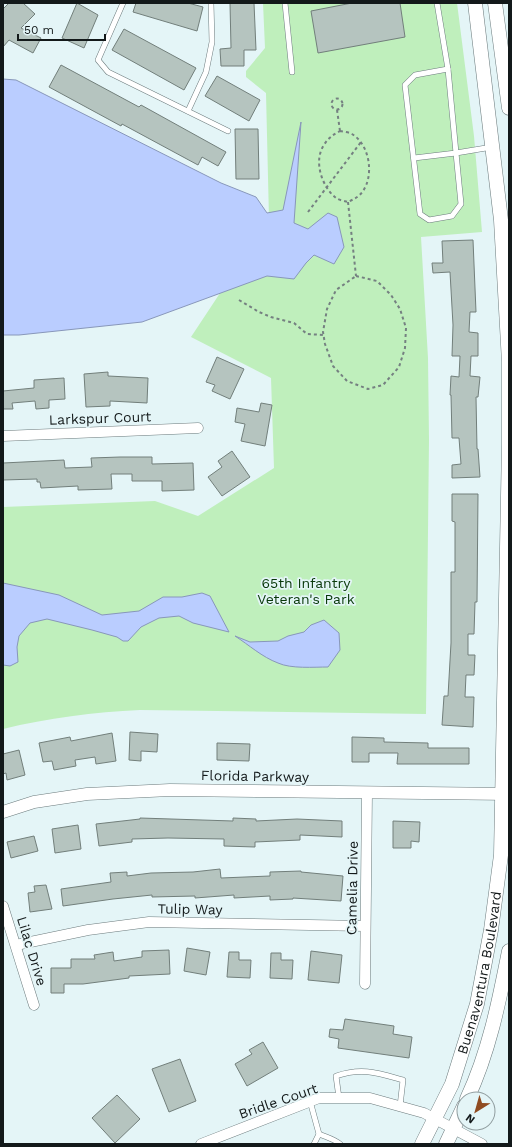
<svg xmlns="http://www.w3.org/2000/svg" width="512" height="1147" font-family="'Work Sans',sans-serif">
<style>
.green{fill:#bfefbc}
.water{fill:#bacdff;stroke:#8897ba}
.building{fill:#b5c4bf;stroke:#727f7b}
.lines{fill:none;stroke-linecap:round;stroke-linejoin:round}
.service-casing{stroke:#6c7b7d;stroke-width:6}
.minor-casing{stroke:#6c7b7d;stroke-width:11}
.tertiary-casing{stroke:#6c7b7d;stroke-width:13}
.secondary-casing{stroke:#6c7b7d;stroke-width:15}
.path{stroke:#758081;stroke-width:2;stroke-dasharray:3 3;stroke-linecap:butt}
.service{stroke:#fff;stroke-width:5}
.minor{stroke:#fff;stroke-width:10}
.tertiary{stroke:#fff;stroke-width:12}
.secondary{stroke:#fff;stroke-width:14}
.labels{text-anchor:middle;stroke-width:3.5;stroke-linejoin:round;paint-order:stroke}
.street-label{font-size:14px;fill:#13191a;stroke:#e4f5f7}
.park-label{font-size:14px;fill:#083909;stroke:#e4f5f7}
</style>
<rect width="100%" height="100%" fill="#e4f5f7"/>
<!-- green -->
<path class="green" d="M263,3H457L474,136L482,232L421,237L428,358L429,440L426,714L140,710C94,712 48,718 3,729V507L155,501L198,516L274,468L271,378L191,337L269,219L266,93L246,77V71L265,48Z"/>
<!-- water -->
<g class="water">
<path d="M3,79L16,80L221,183L256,197L267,213L283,210L301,122L294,223L308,229L328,213L337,217L344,247L334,264L314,255L306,263L294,279L267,276L142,322L19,335H3Z"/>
<path d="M3,583L59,595L102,615L139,611L163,597H182L202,593L210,596L229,632L193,623L179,616L159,618L141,627L128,641H123L117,637L92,630L47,619L30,623L19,636L17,647L18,662L10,666L3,665Z"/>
<path d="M324,620L339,633L340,650L328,667C314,667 291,669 278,663C262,657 249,645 235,636L250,642L278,641L288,636L304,632L311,625Z"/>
</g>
<!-- building -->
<g class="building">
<path d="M9,3H23L35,14L21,28L41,38L33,53L9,40L3,47V9Z"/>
<path d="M77,3L98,15L84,48L62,38Z"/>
<path d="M136,3H188L203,7L197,31L133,12Z"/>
<path d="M230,3H254L256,50H244V66H221L220,49L231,48Z"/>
<path d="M352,3H400L405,37L318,53L311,11Z"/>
<path d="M124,29L196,68L184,90L112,50Z"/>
<path d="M61,65L139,107L141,105L226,152L218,166L202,157L198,165L122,124L121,126L49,87Z"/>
<path d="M217,76L260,100L249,121L205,96Z"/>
<path d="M235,129H258L259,179H236Z"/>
<path d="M473,240L476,312H470L469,332L478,333V356H471L470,376L480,377L478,397H476L477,449H478L480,477L452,478V465L461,464L459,438H452L451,395H450L451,376L459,377L460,356H452L453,325L450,272L433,273L432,263H443L442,241Z"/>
<path d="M217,357L244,369L230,399L212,391L215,385L206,382Z"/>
<path d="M108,372V376L148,378L147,403L110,401V406L86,407L84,374Z"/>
<path d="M64,378L65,399L49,400V408L36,409L35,401L12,403L13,409H3V391L34,388V380Z"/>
<path d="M261,403L272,405L265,446L241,441L245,424L235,422L237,408L259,412Z"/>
<path d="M232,451L250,477L222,496L208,477L222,467L218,461Z"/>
<path d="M120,457H152V464L193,463L194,490L162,491V481H132V474H111L112,489L78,490V486L41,488L40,482H37V479L3,480V463L64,460L65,468L92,467L91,458Z"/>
<path d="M452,494H478L477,602H475L474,634H468V655H475L474,675H466L465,697H474L473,727L442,725L444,696H448L451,643V572H455V522L452,521Z"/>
<path d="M130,732L158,734L157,752L141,751V761L129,760Z"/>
<path d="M112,733L116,761L96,764L95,757L75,760L76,766L54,770L52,761L43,762L39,743L70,737L71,741Z"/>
<path d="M352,737L384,738V742L428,743V748H469V764H397L398,753H369V762H352Z"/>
<path d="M217,743L250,744L249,761L217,760Z"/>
<path d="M19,750L25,775L7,780L6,773L3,774V754Z"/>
<path d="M140,818L233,821V818L256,819V821L297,819L342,821V837L300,835V840L255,842V847L224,846V839L168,838L132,839V842L99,846L96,824L140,819Z"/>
<path d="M393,821L420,822L419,842L411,841V848H393Z"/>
<path d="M78,825L81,849L55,853L52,829Z"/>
<path d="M34,836L38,851L11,858L7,842Z"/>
<path d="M220,869L221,878L270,876V872L301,871V872L343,876L341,901L293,898V899L270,900V896L234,898V895L195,898V896L152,897V895L113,899L63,906L61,889L111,882L110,873L127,872V876L151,873L193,872Z"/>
<path d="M46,885L52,909L30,912L28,893L35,892L34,886Z"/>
<path d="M187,948L210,952L206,975L184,971Z"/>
<path d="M169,950L170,974L129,976V978L83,984H64V993H51V968H71V959H95L94,955L113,952L114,961L142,957V951Z"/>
<path d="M311,951L342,955L339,983L308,980Z"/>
<path d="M229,952H239V960H251L250,978L227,977Z"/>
<path d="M271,953H281V960H293L292,979L270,978Z"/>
<path d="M345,1019L394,1026L393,1034L412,1037L409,1058L338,1048L339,1039L329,1037L330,1029L343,1030Z"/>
<path d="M263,1042L278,1068L247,1086L235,1064L252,1054L249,1050Z"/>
<path d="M180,1059L196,1101L169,1112L152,1069Z"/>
<path d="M117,1095L140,1119L115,1143L92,1118Z"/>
</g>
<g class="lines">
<defs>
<g id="service">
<path d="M123,3L98,60L108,72L228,131"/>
<path d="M285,3L292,72"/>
<path d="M437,3L448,69L415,75L405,85L420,214L429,220L452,216L461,204L456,153L492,147"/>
<path d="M188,111L206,72L212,42L211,3"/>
<path d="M414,158L456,153L448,69"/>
<path d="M339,1098L336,1076C362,1067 378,1073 403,1080L400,1106"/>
<path d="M310,1101L319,1134L314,1144"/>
<path d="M319,1134C326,1137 334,1139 340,1144"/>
</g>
<g id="minor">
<path d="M3,436L198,428"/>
<path d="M3,906L34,1005"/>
<path d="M16,945L88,930L149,922L365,926"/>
<path d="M365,984L367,792"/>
<path d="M201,1144L319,1098H370L424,1113L482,1144"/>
</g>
<path id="tertiary" d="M3,812L34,802L87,794L170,790L509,794"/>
<g id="secondary">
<path d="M495,3L509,108"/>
<path d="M467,1099C489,1052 499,1002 509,951"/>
<path id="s1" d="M422,1144L452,1084L477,1004L491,930L501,855L509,445V362L501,220L475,3"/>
<path d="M446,1144L464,1106"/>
</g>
</defs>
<!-- service casing -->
<use href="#service" class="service-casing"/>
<!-- minor casing -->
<use href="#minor" class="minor-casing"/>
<!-- tertiary casing -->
<use href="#tertiary" class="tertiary-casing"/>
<!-- secondary casing -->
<use href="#secondary" class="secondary-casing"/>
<!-- path -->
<g class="path">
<circle cx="337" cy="104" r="5.5"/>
<path d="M337,110L340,131"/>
<path d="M340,131C344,132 349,132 352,134C370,145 374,175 363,191C359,197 354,199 348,202C344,201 339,200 336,198C322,187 313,161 324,145C328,138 333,135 340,131Z"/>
<path d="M348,202L356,276"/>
<path d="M308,212L361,142"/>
<path d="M356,276L377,281L391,295L400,309L406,328L405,348L399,367L383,385L368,389L347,381L333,366L325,344L323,332L327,309L336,290Z"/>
<path d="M239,300L259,312L271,317L294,323L307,334L324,335"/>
</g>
<!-- service -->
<use href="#service" class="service"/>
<!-- minor -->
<use href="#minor" class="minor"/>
<!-- tertiary -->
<use href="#tertiary" class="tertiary"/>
<!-- secondary -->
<use href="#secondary" class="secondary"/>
</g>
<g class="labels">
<!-- street labels -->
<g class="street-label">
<text transform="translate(100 418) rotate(-2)" y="5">Larkspur Court</text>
<text transform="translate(255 776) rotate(1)" y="5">Florida Parkway</text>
<text transform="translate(352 888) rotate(-89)" y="5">Camelia Drive</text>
<text transform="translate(190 909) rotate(1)" y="5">Tulip Way</text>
<text transform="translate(32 951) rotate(73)" y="5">Lilac Drive</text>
<text dy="5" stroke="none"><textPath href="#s1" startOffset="182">Buenaventura Boulevard</textPath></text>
<text transform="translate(278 1101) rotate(-19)" y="5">Bridle Court</text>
</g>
<!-- park labels -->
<g class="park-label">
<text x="306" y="588">65th Infantry<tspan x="306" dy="16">Veteran's Park</tspan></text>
</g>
</g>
<!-- border -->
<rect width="512" height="1147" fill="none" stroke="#13191a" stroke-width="8"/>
<!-- north arrow -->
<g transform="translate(476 1111) rotate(217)"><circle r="19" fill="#e4f5f7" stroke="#909d9f"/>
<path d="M0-3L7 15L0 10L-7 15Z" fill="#904b21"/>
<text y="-6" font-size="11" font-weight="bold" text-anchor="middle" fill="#13191a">N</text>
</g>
<!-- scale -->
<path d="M18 34v6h87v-6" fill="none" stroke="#13191a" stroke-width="2"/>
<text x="24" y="34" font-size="12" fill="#13191a" stroke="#e4f5f7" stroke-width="3" paint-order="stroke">50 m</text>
</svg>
